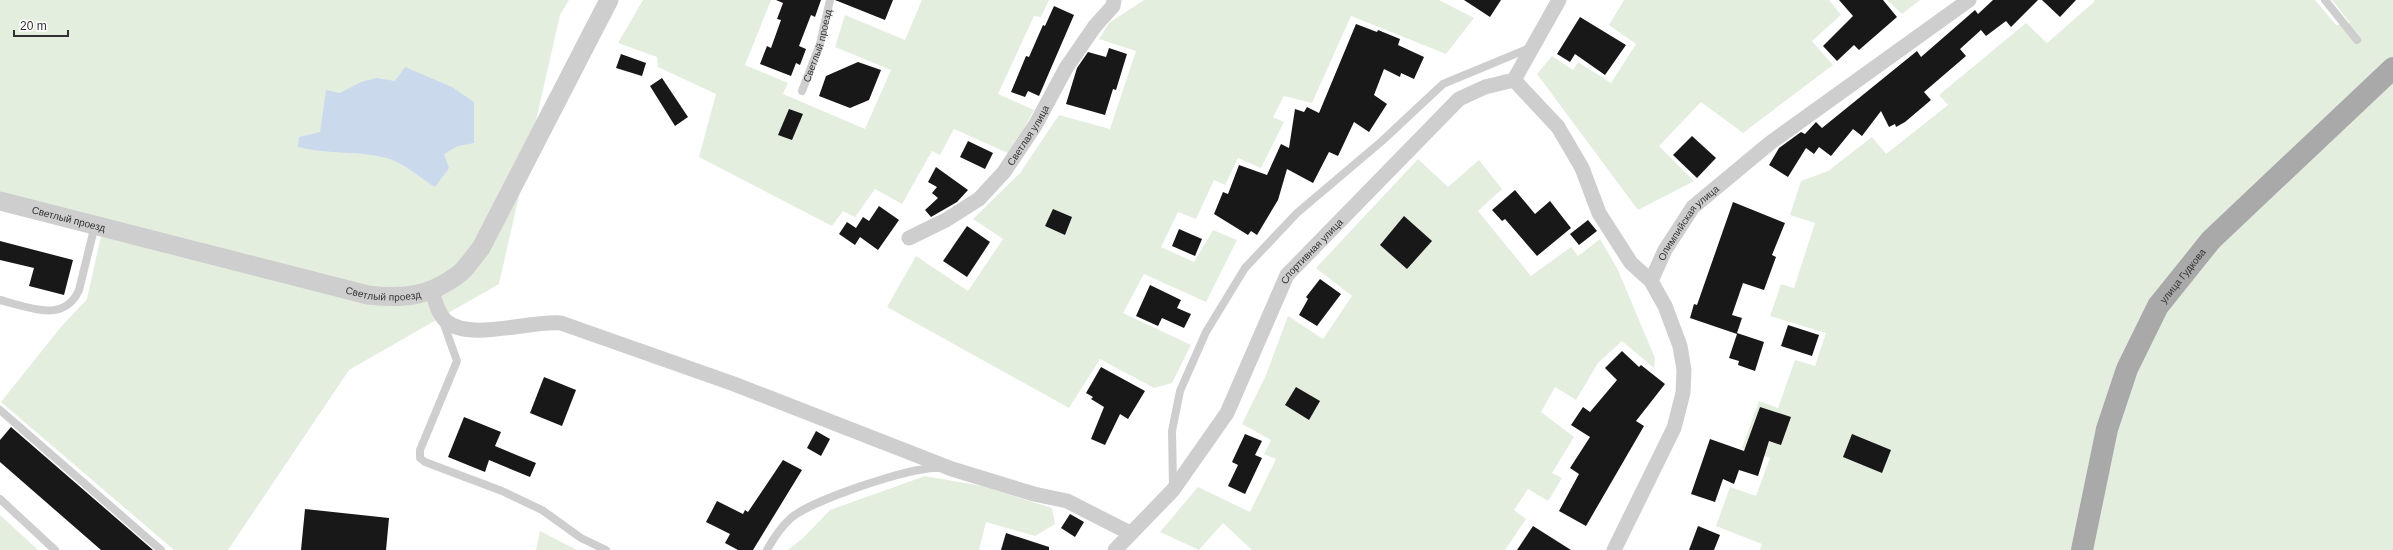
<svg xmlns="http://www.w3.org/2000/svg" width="2393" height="550" font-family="Arial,sans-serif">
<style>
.green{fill:#e4eedf}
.water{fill:#cbd9ed}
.building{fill:#181818}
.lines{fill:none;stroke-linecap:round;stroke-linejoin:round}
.service{stroke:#cecece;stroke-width:8}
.minor{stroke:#cecece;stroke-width:15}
.tertiary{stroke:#cecece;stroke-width:19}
.primary{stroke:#a9a9a9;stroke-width:22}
.labels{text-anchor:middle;stroke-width:4;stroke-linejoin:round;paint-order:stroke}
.street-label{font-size:10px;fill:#313131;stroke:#fff}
</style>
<rect width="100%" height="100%" fill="#fff"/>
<!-- green -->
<g class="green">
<path d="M0,0H569L560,15L499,284L349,370L228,550H174L1,402L60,328L87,299L104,222L0,194Z"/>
<path d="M643,0H771L745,65L788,83L783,94L865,129L891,70L835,47L845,15L905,40L922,0H1049L1041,17L1034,16L998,94L1034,110L1010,154L954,129L940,155L932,151L902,204L875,189L855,217L843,211L832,226L699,157L716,94L658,67L657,57L618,43Z"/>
<path d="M1144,0H1439L1474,18L1446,54L1351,16L1312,103L1284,96L1273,117L1284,122L1261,168L1238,158L1225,185L1214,180L1196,219L1178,212L1161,247L1194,262L1213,230L1237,240L1206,302L1144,274L1123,313L1191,345L1172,383L1154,388L1100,359L1069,408L887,307L916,256L968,291L1003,239L973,219L1020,173L1059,115L1110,129L1136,51L1099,39L1109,23Z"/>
<path d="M1624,0H1829L1841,15L1812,41L1833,65L1743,133L1701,102L1659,146L1694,181L1638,210L1537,74L1552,56L1573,70L1578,62L1611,83L1636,44L1609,25Z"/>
<path d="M1887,0H1920L1902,14Z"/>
<path d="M2094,0H2315L2336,25L2350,23L2332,0H2393V550H1760L1762,544L1716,526L1730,487L1756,496L1770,458L1742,448L1759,401L1778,408L1795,360L1815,366L1826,333L1770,316L1781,284L1794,288L1815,223L1790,215L1801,181L1828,171L1872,137L1886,154L1948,105L1939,95L2026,23L2047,43L2094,2Z"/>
<path d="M1418,159L1448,187L1479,160L1502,189L1478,211L1531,276L1571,247L1578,256L1600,239L1617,268L1655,358L1654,368L1622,341L1598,363L1576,400L1555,387L1541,412L1574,437L1552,473L1562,478L1548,501L1528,489L1514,510L1526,519L1505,550H1252L1223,523L1199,550L1160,532L1198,487L1250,512L1276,459L1264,454L1271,440L1242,424L1266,375L1288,316L1323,339L1352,296L1316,268Z"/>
<path d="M925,476L982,486L1052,508L1055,524L1035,536L986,522L979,550H788L804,537L830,510Z"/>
<path d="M0,515L38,550H0Z"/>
<path d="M540,531L577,550H536Z"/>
</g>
<!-- water -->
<path class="water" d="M405,67L452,87L474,102V143L458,146L444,154L449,168L435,187C422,179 403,163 390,159C361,150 328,155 298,147L299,137L320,132L326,90L340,93L361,82L376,78L395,81Z"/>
<!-- building -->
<g class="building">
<path d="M776,0H821L815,17L811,15L799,46L806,49L800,65L796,63L791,76L760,64L767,46L771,48L781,20L777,19L783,3Z"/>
<path d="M835,0H893L885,20Z"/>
<path d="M1464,0H1501L1490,17Z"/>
<path d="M1839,0H1883L1897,17L1859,50L1854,45L1837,61L1823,46L1853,16Z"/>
<path d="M1993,0H2038L2011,27L2006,21L1986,36L1981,30L1960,49L1966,56L1924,92L1931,100L1905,122L1896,127L1895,124L1889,127L1881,111L1862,136L1853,129L1831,156L1819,147L1814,154L1806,148L1788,177L1769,165L1779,148L1801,132L1805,134L1816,122L1822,128L1917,51L1921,57L1975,10L1978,14Z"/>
<path d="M2042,0H2076L2060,17Z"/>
<path d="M1054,6L1074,15L1039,96L1028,91L1025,97L1011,92L1026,56L1029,57L1043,25L1045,26Z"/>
<path d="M1580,17L1626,45L1605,75L1575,54L1570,62L1557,54Z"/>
<path d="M1356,24L1377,32L1378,30L1400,39L1398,45L1424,57L1414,79L1401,73L1400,77L1384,69L1374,95L1387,104L1369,132L1354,122L1338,156L1329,152L1313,183L1287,169L1278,200L1257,235L1251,231L1248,235L1214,214L1223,192L1228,194L1239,165L1267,175L1281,144L1289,148L1295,109L1304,112L1307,107L1319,113Z"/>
<path d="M1109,48L1127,54L1116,90L1113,89L1105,115L1066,104L1077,68L1088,52L1106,57Z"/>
<path d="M621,54L646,63L642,76L616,68Z"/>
<path d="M858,62L881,70L869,100L850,108L819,96L826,76Z"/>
<path d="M662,78L688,117L675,126L650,86Z"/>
<path d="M789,109L803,114L792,140L778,135Z"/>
<path d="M1692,136L1716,158L1697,178L1673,155Z"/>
<path d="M968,141L993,153L985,169L960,157Z"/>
<path d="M936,167L968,190L957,202L931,217L925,210L938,198L932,193L937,187L928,182Z"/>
<path d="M1515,190L1535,214L1550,201L1571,228L1537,256L1505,219L1502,221L1492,210Z"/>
<path d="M1733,202L1785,223L1772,255L1776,257L1764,290L1743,283L1732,315L1742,318L1737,333L1764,342L1755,371L1738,365L1739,361L1729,358L1737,334L1690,318L1694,304L1697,305Z"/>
<path d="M879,206L899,220L878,250L860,237L855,245L839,234L847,222L856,228L863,217L869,221Z"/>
<path d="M1053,209L1072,217L1065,235L1045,226Z"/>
<path d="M1404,216L1432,241L1407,269L1380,245Z"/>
<path d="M1588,220L1597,231L1579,245L1570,234Z"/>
<path d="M967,226L990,242L967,277L943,261Z"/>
<path d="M1179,229L1202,239L1195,256L1172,246Z"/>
<path d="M0,241L73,260L64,295L29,286L34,268L0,260Z"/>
<path d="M1320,279L1341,294L1317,326L1299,315L1308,299L1306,297Z"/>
<path d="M1150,285L1181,300L1177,308L1191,314L1184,328L1162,318L1158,326L1136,316Z"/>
<path d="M1788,325L1819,335L1812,356L1781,346Z"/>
<path d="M1622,351L1639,367L1641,365L1665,384L1636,421L1644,426L1586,526L1559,511L1579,474L1570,468L1590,437L1571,425L1583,407L1590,412L1617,380L1605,368Z"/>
<path d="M1101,367L1145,391L1128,419L1120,414L1105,445L1091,439L1104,407L1091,399L1093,397L1086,393Z"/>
<path d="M544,377L576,390L562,426L530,413Z"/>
<path d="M1296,387L1320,401L1309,420L1285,405Z"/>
<path d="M1760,407L1791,417L1781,445L1769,441L1758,476L1739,470L1734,484L1723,479L1715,502L1691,494L1710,439L1744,451Z"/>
<path d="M464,417L501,432L495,446L536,463L530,477L489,460L485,472L448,457Z"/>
<path d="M11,427L153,550H101L0,462V440Z"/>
<path d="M816,431L830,439L821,456L807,448Z"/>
<path d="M1245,434L1262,441L1255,455L1262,458L1245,494L1228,486L1238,465L1232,462Z"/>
<path d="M1852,434L1891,450L1882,473L1843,457Z"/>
<path d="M783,460L802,470L753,550H738L725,543L730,534L706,522L717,501L743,514L745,510L748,512Z"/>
<path d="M305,509L389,518L386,550H301Z"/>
<path d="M1070,514L1084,522L1075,537L1061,528Z"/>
<path d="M1533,526L1571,550H1517Z"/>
<path d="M1698,526L1720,535L1714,550H1689Z"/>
<path d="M1006,533L1049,547V550H1001Z"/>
</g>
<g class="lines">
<!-- service -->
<g class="service">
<path d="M2325,0L2357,40"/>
<path id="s1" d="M802,91L820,44L830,0"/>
<path d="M0,300C28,307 64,324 79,290L95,225"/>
<path d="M442,319L457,361L420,450V458L425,462L502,491L542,510L581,538L606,550"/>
<path d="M0,410L161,550"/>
<path d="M1173,486L1172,431L1180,391L1206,332L1245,268L1297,213L1382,141L1443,84L1532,47"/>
<path d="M0,499L55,550"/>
<path d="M767,550C773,539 781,527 791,518C810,501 912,466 938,468"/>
</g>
<!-- minor -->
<g class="minor">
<path d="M1514,80L1558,127L1582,168L1599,213L1631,263L1651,281L1665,306L1680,346L1684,370L1683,393L1674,428L1614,550"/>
<path id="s2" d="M909,238L946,220L979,199L1004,172L1036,124L1066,68L1095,26L1113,6L1114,0"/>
<path id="s3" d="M1651,281L1665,250L1693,207L1770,143L1969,0"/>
<path d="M432,291C435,301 438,314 446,321C470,342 530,320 561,323L734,384L952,469L1034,494L1067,501L1130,533"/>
<path id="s4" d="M1115,550L1173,490L1227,413L1287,275L1459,99L1485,87L1514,80L1559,0"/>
</g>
<!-- tertiary -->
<path class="tertiary" id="s5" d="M0,201L368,295C403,299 429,297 459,274C467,268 474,256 481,248L609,0"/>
<!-- primary -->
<path class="primary" id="s6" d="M2082,550L2107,429L2127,369L2158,306L2211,240L2393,68"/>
</g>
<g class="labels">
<!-- street labels -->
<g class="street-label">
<text dy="4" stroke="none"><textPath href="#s1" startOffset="48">Светлый проезд</textPath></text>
<text dy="4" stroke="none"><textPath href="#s2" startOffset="161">Светлая улица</textPath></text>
<text dy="4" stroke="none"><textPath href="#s5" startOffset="71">Светлый проезд</textPath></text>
<text dy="4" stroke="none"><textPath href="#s3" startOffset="70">Олимпийская улица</textPath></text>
<text dy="4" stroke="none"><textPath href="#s4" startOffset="362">Спортивная улица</textPath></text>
<text dy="4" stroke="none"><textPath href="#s6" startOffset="296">улица Гудкова</textPath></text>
<text dy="4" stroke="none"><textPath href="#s5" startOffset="395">Светлый проезд</textPath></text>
</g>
</g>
<!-- scale -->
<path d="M14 30v6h54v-6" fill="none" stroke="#313131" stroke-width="2"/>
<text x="20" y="30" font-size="12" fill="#313131" stroke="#ffffff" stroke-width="3" paint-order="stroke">20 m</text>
</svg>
